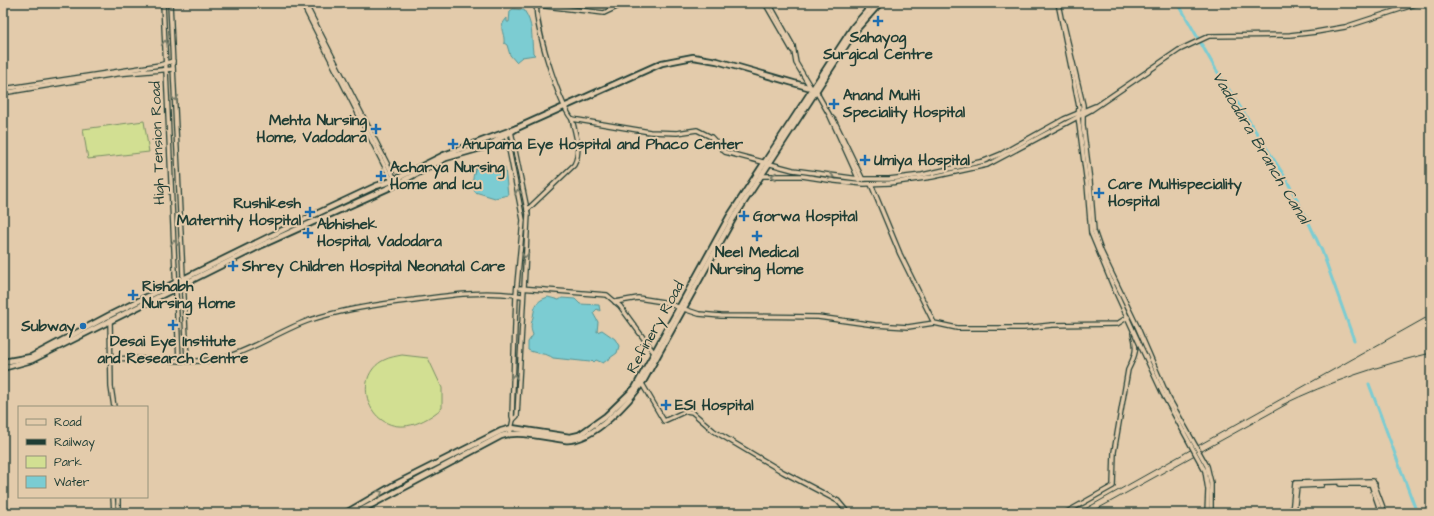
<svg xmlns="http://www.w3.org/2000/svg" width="1434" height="516" font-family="'Architects Daughter',sans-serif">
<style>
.green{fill:#d2df92;stroke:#788e63}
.water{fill:#7bccd2;stroke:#569393}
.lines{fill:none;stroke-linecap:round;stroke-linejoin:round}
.canal{stroke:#7bccd2;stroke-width:3}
.minor-casing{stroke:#1f3d34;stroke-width:6}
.major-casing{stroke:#1f3d34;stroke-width:8}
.minor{stroke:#e3cbab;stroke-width:3.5}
.major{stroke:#e3cbab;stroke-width:4.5}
.rail{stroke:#1f3d34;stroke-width:1}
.minor-bridge-casing{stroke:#1f3d34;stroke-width:6;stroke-linecap:butt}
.minor-bridge{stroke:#e3cbab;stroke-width:3.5}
.oneway{stroke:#777d6a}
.poi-dot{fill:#1f6fb2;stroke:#e3cbab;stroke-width:1.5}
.labels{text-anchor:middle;stroke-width:4;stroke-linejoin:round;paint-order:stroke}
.poi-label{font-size:15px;font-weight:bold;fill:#1f3d34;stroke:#e3cbab;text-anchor:start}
.street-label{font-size:15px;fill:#1f3d34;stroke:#e3cbab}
.water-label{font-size:16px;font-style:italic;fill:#24443c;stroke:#e3cbab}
</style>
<rect width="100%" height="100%" fill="#e3cbab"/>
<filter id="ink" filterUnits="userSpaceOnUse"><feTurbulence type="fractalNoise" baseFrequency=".025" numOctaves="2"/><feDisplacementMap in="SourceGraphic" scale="8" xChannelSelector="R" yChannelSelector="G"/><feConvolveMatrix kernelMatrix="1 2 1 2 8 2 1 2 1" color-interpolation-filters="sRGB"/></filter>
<g filter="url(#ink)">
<!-- green -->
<g class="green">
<path d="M144,121L149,152L88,159L83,129Z"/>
<path d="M402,355L428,358L442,388V408C378,462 343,380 384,360C390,357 397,356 402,355Z"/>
</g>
<!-- water -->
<g class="water">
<path d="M513,9L524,10C534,25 531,36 533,53L535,55L522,57L516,62L510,55L507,45L504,43C505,31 497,29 507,18V22H509L510,11Z"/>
<path d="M483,164L505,168L508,195L495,198L475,192C471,183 473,176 476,167Z"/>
<path d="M548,297L559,300L562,298L575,299L580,304L599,305L600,311L597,309L593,313L598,322L597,332L602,330L615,339L619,346L617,353L603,363L596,360L594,362L592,360L590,362L553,358C547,353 535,354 528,350V342L533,335C530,327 531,324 533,317C535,305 536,301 548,297Z"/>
</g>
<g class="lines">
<!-- canal -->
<g class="canal">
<path d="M1178,3L1215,68L1285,177L1307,219L1322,251L1354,340"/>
<path d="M1369,384L1417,513"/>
</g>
<defs>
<g id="minor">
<path d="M163,3L179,360"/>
<path d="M170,3L187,360"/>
<path d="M302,3L392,181"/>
<path d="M305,3L395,179"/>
<path d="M537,3C533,21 559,104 572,119L650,132L677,133L697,130L711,137L725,152L793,170L859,179H889L922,175L984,161L1001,154L1064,119L1095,106"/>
<path d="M765,3L792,50"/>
<path d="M769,3L793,46L796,63L811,88"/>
<path d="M863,3L869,12"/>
<path d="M1058,3L1079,107L1078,117L1087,184L1091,233L1113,286L1134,332"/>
<path d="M537,5L604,13L625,3"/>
<path d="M1063,21L1083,105V125L1090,181L1094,231L1101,251L1137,326"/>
<path d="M3,89L160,65L173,61"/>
<path d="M3,93L116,74L173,69"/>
<path d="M817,93L830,116L859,180"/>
<path d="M831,117L834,120L863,180"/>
<path d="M506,134L523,220L516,295L512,416L513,420"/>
<path d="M760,176H802L835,181L864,184L890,183L932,177L987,165L1091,110L1179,50L1209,36L1290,35L1316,32L1345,27L1419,3"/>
<path d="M871,184L900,254L934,323L957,328H1024L1052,325L1117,324L1128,317"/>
<path d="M527,210L574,165C582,151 575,133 572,119"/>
<path d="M520,288L607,295L620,306L655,354"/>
<path d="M615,302L638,298L663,302L699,314L721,316L818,317L875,325L908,327L934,323"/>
<path d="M110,320L111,387L114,407"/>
<path d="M111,359C148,356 190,367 226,357C255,349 281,330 310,320C343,309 379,304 414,300C449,295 487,290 522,296"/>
<path d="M641,382L664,421L686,411L692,412L714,431L783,472L838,501L848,513"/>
<path d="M510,434L513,420L517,416L528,214L511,131"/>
<path d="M1340,484H1375"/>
<path d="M1371,484L1381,513"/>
<path d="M113,497L114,513"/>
<path d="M118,513V497"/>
<path d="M1065,513L1113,486L1114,452L1128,370C1135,356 1138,349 1133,333"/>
<path d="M1292,513L1295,483L1373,481L1385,513"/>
<path d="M1294,513L1297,486L1322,485"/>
</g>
<g id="major">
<path d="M3,362L31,357L110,315L297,223L376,186L392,181L444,155L517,128L662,63L693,57L717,61L811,88L817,93"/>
<path d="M3,368L32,360L262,245L395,185L446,158L488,146L517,128"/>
<path d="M346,513L394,485L501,431L512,428L570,437L579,435L606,416L635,388L729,217L854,26L874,3"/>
<path d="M356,513L501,436C519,430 547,438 565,440C592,443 630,401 644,380L733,219L855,31L880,3"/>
</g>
</defs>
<!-- minor casing -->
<use href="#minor" class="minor-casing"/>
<!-- major casing -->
<use href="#major" class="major-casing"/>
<!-- minor -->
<use href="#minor" class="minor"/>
<!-- major -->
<use href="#major" class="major"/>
<!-- rail -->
<g class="rail">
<path d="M1282,405C1329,382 1380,365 1431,353"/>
<path d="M1078,513L1431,315"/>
<path d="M1090,513L1287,404"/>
</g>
<defs>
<g id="minor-bridge">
<path d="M1137,326L1167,395L1207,466L1211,483V513"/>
<path d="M1134,332L1163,394L1205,471L1208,490L1207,513"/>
</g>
</defs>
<!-- minor-bridge casing -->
<use href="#minor-bridge" class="minor-bridge-casing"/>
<!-- minor-bridge -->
<use href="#minor-bridge" class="minor-bridge"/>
</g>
<!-- one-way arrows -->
<defs><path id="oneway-chevron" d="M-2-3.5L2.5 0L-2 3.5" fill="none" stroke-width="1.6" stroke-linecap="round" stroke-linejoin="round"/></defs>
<g class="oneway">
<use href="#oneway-chevron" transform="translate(165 43) rotate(-92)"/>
<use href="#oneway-chevron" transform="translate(175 98) rotate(87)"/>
<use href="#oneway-chevron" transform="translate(774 176) rotate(180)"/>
<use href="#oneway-chevron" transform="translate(831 176) rotate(8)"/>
<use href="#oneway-chevron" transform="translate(518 192) rotate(-102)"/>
<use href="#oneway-chevron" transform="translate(174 243) rotate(-92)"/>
<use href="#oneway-chevron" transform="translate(525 255) rotate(94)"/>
<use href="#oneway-chevron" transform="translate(514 377) rotate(-88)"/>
<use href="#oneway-chevron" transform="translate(380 493) rotate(-31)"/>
</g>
</g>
<!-- markers -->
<g class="poi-dot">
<path d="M876 15h4v4h4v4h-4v4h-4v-4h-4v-4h4z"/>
<path d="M832 98h4v4h4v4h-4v4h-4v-4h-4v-4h4z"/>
<path d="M374 123h4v4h4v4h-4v4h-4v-4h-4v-4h4z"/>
<path d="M451 138h4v4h4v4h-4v4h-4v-4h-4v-4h4z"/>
<path d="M863 154h4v4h4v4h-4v4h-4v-4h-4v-4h4z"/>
<path d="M379 170h4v4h4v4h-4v4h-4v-4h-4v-4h4z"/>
<path d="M1097 187h4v4h4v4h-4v4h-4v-4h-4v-4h4z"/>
<path d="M308 206h4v4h4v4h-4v4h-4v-4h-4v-4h4z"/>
<path d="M742 210h4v4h4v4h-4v4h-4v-4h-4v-4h4z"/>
<path d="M306 227h4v4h4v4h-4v4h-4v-4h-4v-4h4z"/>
<path d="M755 230h4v4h4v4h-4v4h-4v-4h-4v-4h4z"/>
<path d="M231 260h4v4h4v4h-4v4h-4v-4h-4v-4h4z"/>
<path d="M131 289h4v4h4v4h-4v4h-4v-4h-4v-4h4z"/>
<path d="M171 319h4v4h4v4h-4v4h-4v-4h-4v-4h4z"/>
<circle cx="83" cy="326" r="4"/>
<path d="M664 399h4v4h4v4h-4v4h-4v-4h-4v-4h4z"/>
</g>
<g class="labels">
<!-- poi labels -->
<g class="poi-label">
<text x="878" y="42" text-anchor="middle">Sahayog<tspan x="878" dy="17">Surgical Centre</tspan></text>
<text x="843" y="100">Anand Multi<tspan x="843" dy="17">Speciality Hospital</tspan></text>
<text x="367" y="125" text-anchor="end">Mehta Nursing<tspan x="367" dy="17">Home, Vadodara</tspan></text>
<text x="462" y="149">Anupama Eye Hospital and Phaco Center</text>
<text x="874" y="165">Umiya Hospital</text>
<text x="390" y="172">Acharya Nursing<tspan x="390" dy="17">Home and Icu</tspan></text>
<text x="1108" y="189">Care Multispeciality<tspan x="1108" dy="17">Hospital</tspan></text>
<text x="301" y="208" text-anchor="end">Rushikesh<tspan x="301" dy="17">Maternity Hospital</tspan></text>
<text x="753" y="221">Gorwa Hospital</text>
<text x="317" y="229">Abhishek<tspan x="317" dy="17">Hospital, Vadodara</tspan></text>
<text x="757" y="257" text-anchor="middle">Neel Medical<tspan x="757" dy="17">Nursing Home</tspan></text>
<text x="242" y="271">Shrey Children Hospital Neonatal Care</text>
<text x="142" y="291">Rishabh<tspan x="142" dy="17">Nursing Home</tspan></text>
<text x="75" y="331" text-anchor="end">Subway</text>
<text x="173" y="346" text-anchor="middle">Desai Eye Institute<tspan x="173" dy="17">and Research Centre</tspan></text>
<text x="675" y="410">ESI Hospital</text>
</g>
<!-- street labels -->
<g class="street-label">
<text transform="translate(157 143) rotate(-92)" y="5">High Tension Road</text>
<text transform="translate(655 327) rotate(-61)" y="5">Refinery Road</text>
</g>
<!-- water labels -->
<g class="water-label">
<text transform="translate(1262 147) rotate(59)" y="6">Vadodara Branch Canal</text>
</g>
</g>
<!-- margin -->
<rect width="1434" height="516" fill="none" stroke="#e3cbab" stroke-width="16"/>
<rect x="8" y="8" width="1418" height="500" fill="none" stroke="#1f3d34" stroke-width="1.5" filter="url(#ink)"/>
<!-- legend -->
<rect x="18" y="406" width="130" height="92" fill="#e3cbab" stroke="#95927b"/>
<rect x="26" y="419" width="20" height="6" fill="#e3cbab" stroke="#95927b"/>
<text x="54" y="426" font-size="12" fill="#1f3d34">Road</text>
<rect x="26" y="439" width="20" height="6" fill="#1f3d34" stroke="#95927b"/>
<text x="54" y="446" font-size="12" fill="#1f3d34">Railway</text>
<rect x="26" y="456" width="20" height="12" fill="#d2df92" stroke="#95927b"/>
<text x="54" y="466" font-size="12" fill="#1f3d34">Park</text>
<rect x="26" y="476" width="20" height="12" fill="#7bccd2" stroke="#95927b"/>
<text x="54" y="486" font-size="12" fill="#1f3d34">Water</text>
</svg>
